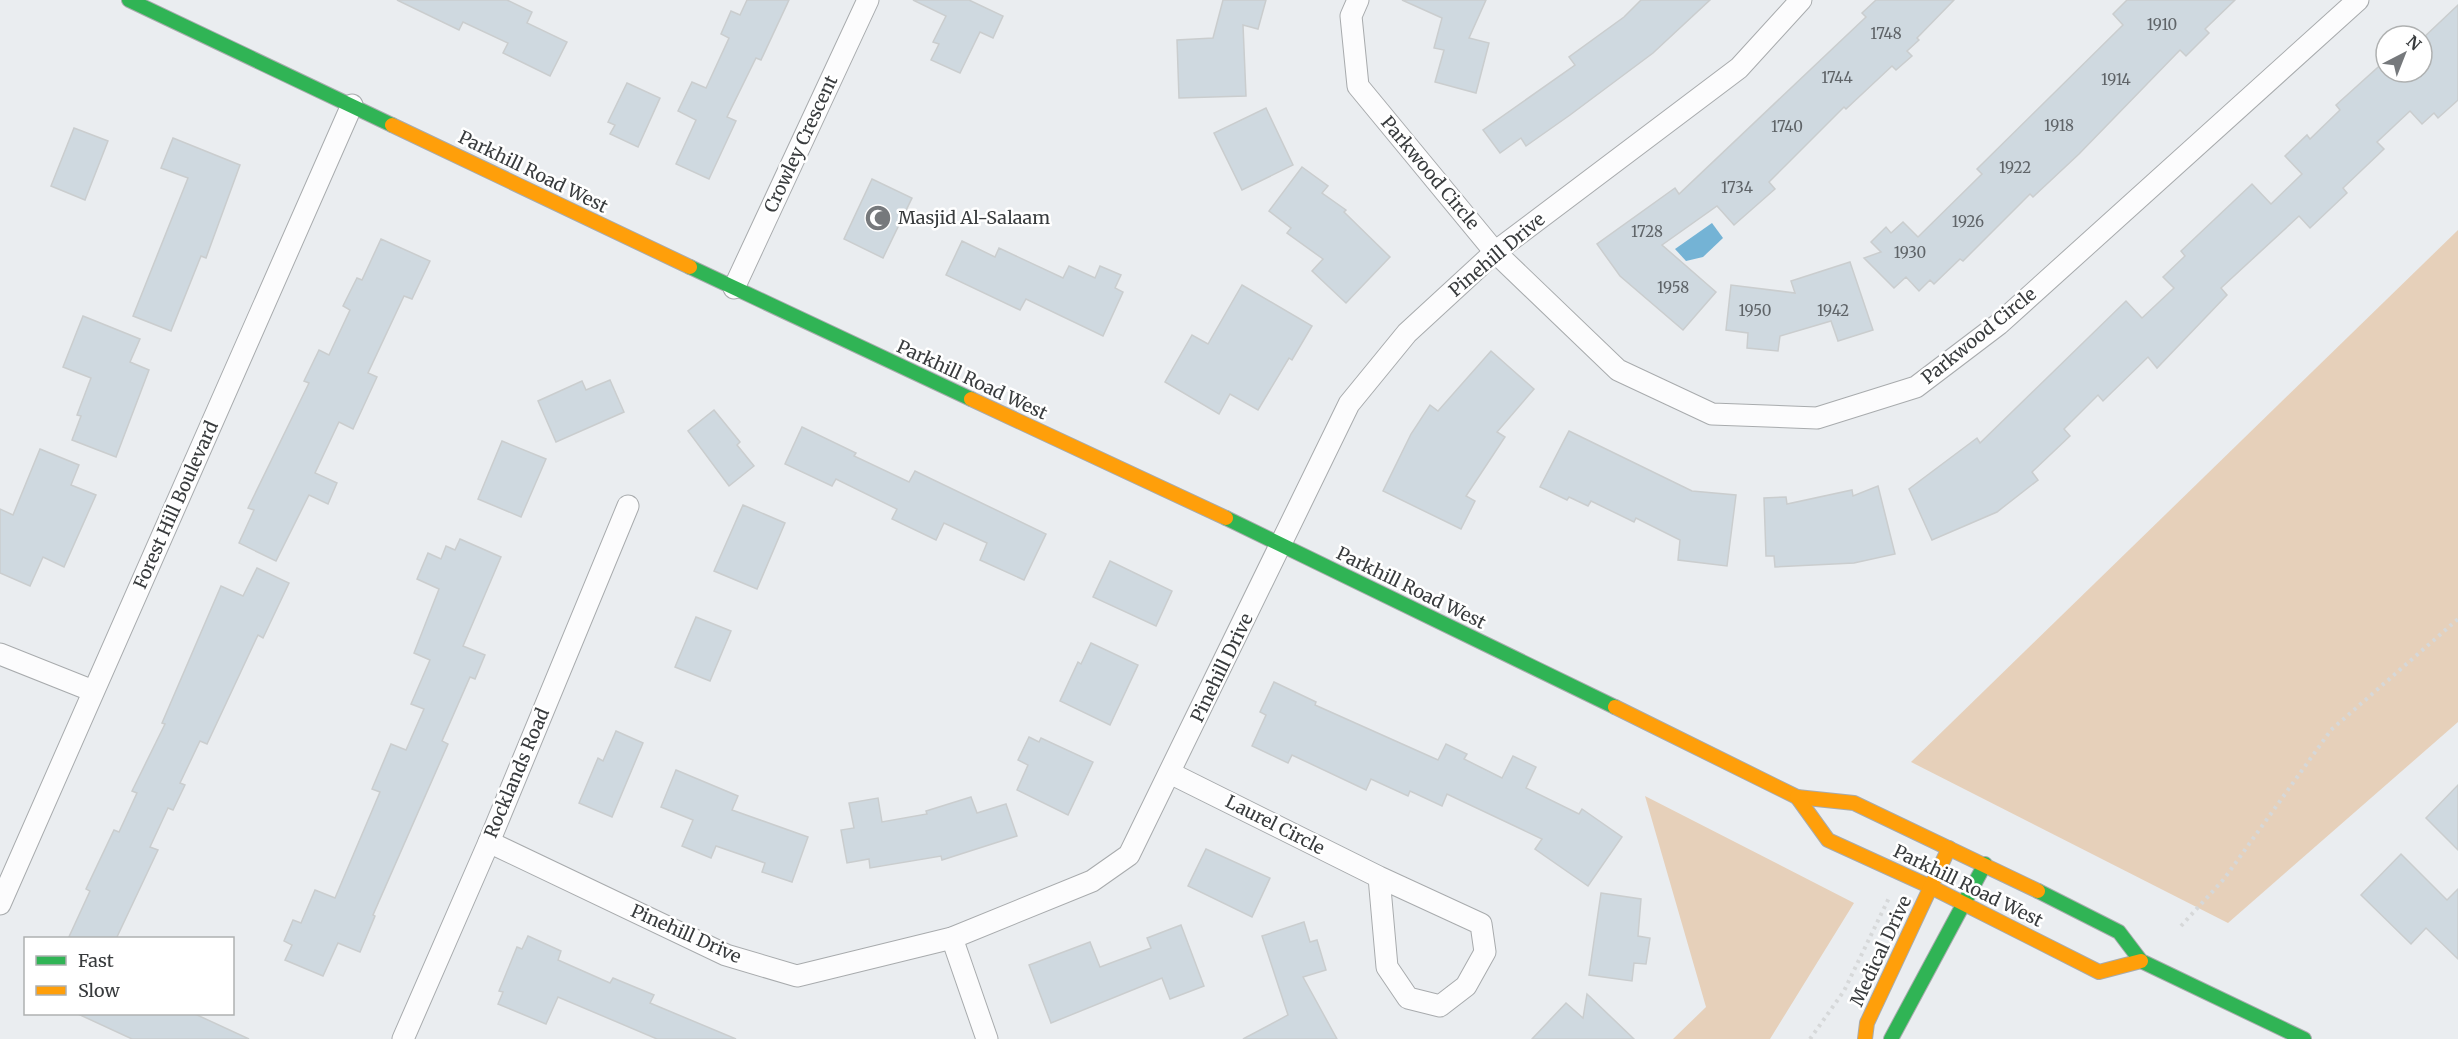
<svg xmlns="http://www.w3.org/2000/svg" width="2458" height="1039" font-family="Merriweather,serif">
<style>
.green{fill:#e6d0ba}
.water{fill:#74b3d5}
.building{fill:#cfd9e0;stroke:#cacdce;stroke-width:1.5}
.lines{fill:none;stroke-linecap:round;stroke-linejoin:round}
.street-casing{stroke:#a8abad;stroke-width:23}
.fast-casing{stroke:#a8abad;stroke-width:16}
.slow-casing{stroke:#a8abad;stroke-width:16}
.path{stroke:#d6d8d9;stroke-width:4;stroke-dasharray:3 4.5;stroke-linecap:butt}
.street{stroke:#fcfcfd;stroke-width:21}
.fast{stroke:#30b455;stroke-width:14}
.slow{stroke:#ff9f0a;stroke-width:14}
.labels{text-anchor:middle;stroke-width:5;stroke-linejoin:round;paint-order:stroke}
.number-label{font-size:15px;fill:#5f6468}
.street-label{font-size:18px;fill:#383b3d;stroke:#fff}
.poi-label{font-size:18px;fill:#383b3d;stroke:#fff;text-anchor:start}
</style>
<rect width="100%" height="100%" fill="#eaedf0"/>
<!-- green -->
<g class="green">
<path d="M2458,230V722L2228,923L1911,762Z"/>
<path d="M1645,796L1854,903L1770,1039H1673L1706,1007Z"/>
</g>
<!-- water -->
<path class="water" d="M1712,223L1723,238L1703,257L1686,261L1675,249Z"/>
<!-- building -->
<g class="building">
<path d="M397,0H507L532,12L527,23L567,42L550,76L503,53L508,43L463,22L459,30Z"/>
<path d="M747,0H789L761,60L756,58L727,117L736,121L709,179L676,164L696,120L678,111L692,82L706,88L729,38L721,34L731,11L740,15Z"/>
<path d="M913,0H969L1003,16L993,38L980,32L960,73L931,60L939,44L933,42L946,16Z"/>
<path d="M1223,0H1266L1258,29L1243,25L1246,96L1179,98L1177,40L1213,38Z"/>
<path d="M1402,0H1486L1469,38L1489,43L1476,93L1435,82L1444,50L1434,48L1442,18Z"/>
<path d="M1641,0H1710L1653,53L1570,115L1526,146L1521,138L1500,153L1483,130L1575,65L1569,57L1624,17Z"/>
<path d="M1876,0H1954L1917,38L1919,40L1907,51L1912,56L1896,70L1892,66L1846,109L1844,107L1769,182L1775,189L1734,225L1717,206L1662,245L1716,292L1683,330L1620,276L1597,244L1675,188L1679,194L1866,17L1862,13Z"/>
<path d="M2127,0H2235L2205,29L2209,33L2186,56L2180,50L2079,154L2033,197L2030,194L1963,261L1960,259L1934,284L1930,280L1919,291L1906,277L1894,288L1864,258L1881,252L1871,242L1886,227L1891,233L1903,222L1918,237L1982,174L1977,169L2123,25L2113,14Z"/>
<path d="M2458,5V100L2438,118L2434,113L2422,124L2410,111L2377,142L2384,149L2343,188L2347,193L2310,228L2299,216L2221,288L2227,295L2157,368L2148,357L2103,401L2098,395L2064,429L2070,436L2032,472L2038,480L1997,512L1932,540L1909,489L1977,438L1980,443L2126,301L2142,318L2174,288L2163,277L2185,256L2181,251L2252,184L2271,204L2302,174L2285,156L2307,135L2310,139L2340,110L2336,105L2386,60V73L2422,72V39Z"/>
<path d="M627,83L660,98L638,147L610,134L615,125L608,122Z"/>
<path d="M1266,108L1293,165L1242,190L1214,133Z"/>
<path d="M74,128L108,141L85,200L51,186Z"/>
<path d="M173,138L240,165L206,258L201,256L171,331L133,316L188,178L161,168Z"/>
<path d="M1302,167L1328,186L1322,193L1346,210L1344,212L1390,257L1346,303L1312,271L1323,259L1287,233L1291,228L1269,211Z"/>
<path d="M872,179L912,198L883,258L844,239Z"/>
<path d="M381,239L430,261L412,299L404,296L368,373L377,377L353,429L339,422L315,473L337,483L328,504L309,495L276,561L239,543L254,510L248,508L309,383L304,381L319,350L329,355L350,310L343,306L357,278L362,280Z"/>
<path d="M962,241L995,257L999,248L1063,278L1069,266L1095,278L1100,266L1121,275L1115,288L1123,292L1103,336L1026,299L1020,310L946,275Z"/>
<path d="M1850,262L1873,330L1838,341L1831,321L1780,336L1778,351L1747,348L1748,333L1726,330L1731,285L1795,293L1791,281Z"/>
<path d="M1242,285L1312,326L1292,360L1289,358L1258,410L1230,394L1219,414L1165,382L1192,335L1208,344Z"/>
<path d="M83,316L140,339L130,362L149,370L116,457L72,440L81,416L77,415L91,378L63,367Z"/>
<path d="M1491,351L1534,389L1497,432L1505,437L1466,496L1475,501L1461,529L1383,491L1411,434L1430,405L1438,411Z"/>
<path d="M610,380L624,412L556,442L538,401L582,381L586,390Z"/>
<path d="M714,410L740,442L737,445L754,466L729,486L688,431Z"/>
<path d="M802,427L856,453L854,456L909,482L915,471L1046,534L1024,580L980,560L987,543L944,523L936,540L892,519L897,509L836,479L832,486L785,464Z"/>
<path d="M1569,431L1692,491L1736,495L1727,566L1678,560L1680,540L1636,518L1634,522L1591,501L1588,506L1569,497L1567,500L1540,487Z"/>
<path d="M502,441L546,459L521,517L478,499Z"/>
<path d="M40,449L79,465L71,485L96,495L64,567L43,557L30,586L0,573V509L13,515Z"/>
<path d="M1878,486L1895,554L1854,563L1775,567L1774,556H1766L1764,498L1786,497L1787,504L1852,490L1853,496Z"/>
<path d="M743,505L785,523L757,589L714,571Z"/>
<path d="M460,539L501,557L463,646L485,655L475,679L470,677L442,741L448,744L373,915L375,916L360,952L338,943L323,976L285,960L292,945L284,941L293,920L301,923L315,890L335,898L380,792L372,789L391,744L406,750L424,709L411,704L430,660L414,653L439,589L417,579L428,553L441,559L446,546L455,550Z"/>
<path d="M1110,561L1172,591L1156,626L1093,597Z"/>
<path d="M257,568L289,583L263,638L258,635L207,744L200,741L180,783L185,785L173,810L168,808L150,847L158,850L116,939H68L90,891L86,889L114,830L119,832L137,793L132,791L165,724L162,723L221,586L243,596Z"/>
<path d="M696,617L731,631L710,681L675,667Z"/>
<path d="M1091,643L1138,665L1110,725L1060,701L1078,662L1081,664Z"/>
<path d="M1274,682L1316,702L1315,705L1438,760L1446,744L1467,754L1464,759L1502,778L1513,756L1536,767L1526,788L1579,814L1582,809L1622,837L1588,886L1535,849L1542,839L1447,794L1442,806L1410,791L1408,796L1371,779L1366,790L1292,755L1288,763L1252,746L1266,715L1260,712Z"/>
<path d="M616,731L643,743L612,817L579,803L598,758L603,761Z"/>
<path d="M1029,737L1039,742L1041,738L1093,762L1068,815L1017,790L1028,765L1018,760Z"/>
<path d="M676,770L738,796L732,810L808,837L792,882L762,872L765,863L716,846L711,858L682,846L693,820L661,807Z"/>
<path d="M2458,785V850L2426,818Z"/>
<path d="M971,797L977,813L1006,804L1017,836L942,860L941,856L870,868L869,859L847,863L841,830L854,828L849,803L878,798L882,822L927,814L926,811Z"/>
<path d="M1206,849L1270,878L1252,917L1188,886Z"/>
<path d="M2401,854L2447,900L2458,889V959L2426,928L2411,944L2361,895Z"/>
<path d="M1601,893L1641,899L1638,936L1650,938L1646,964L1634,963L1632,981L1589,975Z"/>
<path d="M1304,922L1310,942L1317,940L1326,970L1303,977L1337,1039H1243L1288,1015L1262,936Z"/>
<path d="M1181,925L1204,986L1170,999L1162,978L1051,1023L1029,965L1090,942L1100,967L1151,948L1147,938Z"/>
<path d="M528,936L561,951L558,960L610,983L613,978L654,995L650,1003L736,1039H657L558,997L546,1024L498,1004L503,992L499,991L517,947L522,949Z"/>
<path d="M1587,994L1634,1039H1532L1566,1003L1583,1018Z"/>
<path d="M78,1014H195L249,1039H132Z"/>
</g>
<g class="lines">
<defs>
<g id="street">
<path d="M1358,0L1351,16L1358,86L1495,252L1618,370L1712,414L1817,418L1916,387L1999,324L2358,0"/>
<path d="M734,288L868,0"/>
<path d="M0,654L93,691"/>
<path d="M1170,773L1379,877L1481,924L1485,952L1466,986L1440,1006L1408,998L1387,967L1379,877"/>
<path d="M489,842L726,955L797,976L952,938L1092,881L1129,855L1349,404L1407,333L1495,252L1739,68L1801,0"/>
<path d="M0,904L352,105"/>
<path d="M952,938L987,1039"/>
<path d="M403,1039L489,842L628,506"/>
</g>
<g id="fast">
<path d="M129,0L392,125"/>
<path d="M690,267L971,399"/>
<path d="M1226,518L1615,707"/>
<path d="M2038,891L2119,932L2141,961L2304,1039"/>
<path d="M1891,1039L1985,864"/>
</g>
<g id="slow">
<path d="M392,125L690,267"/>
<path d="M971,399L1226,518"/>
<path d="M1615,707L1797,797L1854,803L2038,891"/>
<path d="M1797,797L1828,840L1931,887L2099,972L2141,961"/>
<path d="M1865,1039L1867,1023L1949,848"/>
</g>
</defs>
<!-- street casing -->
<use href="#street" class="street-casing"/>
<!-- fast casing -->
<use href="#fast" class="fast-casing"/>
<!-- slow casing -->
<use href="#slow" class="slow-casing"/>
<!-- path -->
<g class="path">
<path d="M2181,926L2224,879L2331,730L2458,619"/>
<path d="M1810,1039L1844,991L1889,898"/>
</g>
<!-- street -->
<use href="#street" class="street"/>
<!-- fast -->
<use href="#fast" class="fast"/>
<!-- slow -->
<use href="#slow" class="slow"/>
</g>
<!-- icons -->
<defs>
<symbol id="mosque-disc" viewBox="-11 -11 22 22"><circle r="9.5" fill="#76797c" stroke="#fff"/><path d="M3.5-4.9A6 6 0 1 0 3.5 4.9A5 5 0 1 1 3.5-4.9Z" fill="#fff"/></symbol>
</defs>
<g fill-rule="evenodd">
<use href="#mosque-disc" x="863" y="203" width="30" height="30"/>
</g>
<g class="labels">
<!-- number labels -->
<g class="number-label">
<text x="2162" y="30">1910</text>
<text x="1886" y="39">1748</text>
<text x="1837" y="83">1744</text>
<text x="2116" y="85">1914</text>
<text x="2059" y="131">1918</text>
<text x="1787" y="132">1740</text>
<text x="2015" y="173">1922</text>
<text x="1737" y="193">1734</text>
<text x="1968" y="227">1926</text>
<text x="1647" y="237">1728</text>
<text x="1910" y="258">1930</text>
<text x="1673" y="293">1958</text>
<text x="1755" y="316">1950</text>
<text x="1833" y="316">1942</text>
</g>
<!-- street labels -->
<g class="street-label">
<text transform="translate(801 144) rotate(-65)" y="6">Crowley Crescent</text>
<text transform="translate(533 172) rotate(26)" y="6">Parkhill Road West</text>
<text transform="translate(1430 173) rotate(50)" y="6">Parkwood Circle</text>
<text transform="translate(1497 255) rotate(-40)" y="6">Pinehill Drive</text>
<text transform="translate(1979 336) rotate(-39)" y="6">Parkwood Circle</text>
<text transform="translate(972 380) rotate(25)" y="6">Parkhill Road West</text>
<text transform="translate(176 505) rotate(-66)" y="6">Forest Hill Boulevard</text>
<text transform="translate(1411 588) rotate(26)" y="6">Parkhill Road West</text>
<text transform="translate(1222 668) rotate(-64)" y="6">Pinehill Drive</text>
<text transform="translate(517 773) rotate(-67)" y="6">Rocklands Road</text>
<text transform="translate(1275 825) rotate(27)" y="6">Laurel Circle</text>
<text transform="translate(1968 886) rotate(26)" y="6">Parkhill Road West</text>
<text transform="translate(686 934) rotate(24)" y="6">Pinehill Drive</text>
<text transform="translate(1881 951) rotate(-65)" y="6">Medical Drive</text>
</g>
<!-- poi labels -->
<g class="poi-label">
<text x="898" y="224">Masjid Al-Salaam</text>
</g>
</g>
<!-- legend -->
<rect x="24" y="937" width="210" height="78" fill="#ffffff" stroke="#afb1b1" stroke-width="1.5"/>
<rect x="36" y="956" width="30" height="9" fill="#30b455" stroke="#afb1b1" stroke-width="1.5"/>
<text x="78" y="967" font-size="18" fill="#383b3d">Fast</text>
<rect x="36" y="986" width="30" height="9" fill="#ff9f0a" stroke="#afb1b1" stroke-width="1.5"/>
<text x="78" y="997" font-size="18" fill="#383b3d">Slow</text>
<!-- north arrow -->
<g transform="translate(2404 54) rotate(42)"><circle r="28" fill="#ffffff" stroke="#afb1b1" stroke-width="1.5"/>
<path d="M0-4.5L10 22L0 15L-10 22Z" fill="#76797c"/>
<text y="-9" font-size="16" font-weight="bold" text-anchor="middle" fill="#383b3d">N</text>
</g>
</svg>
